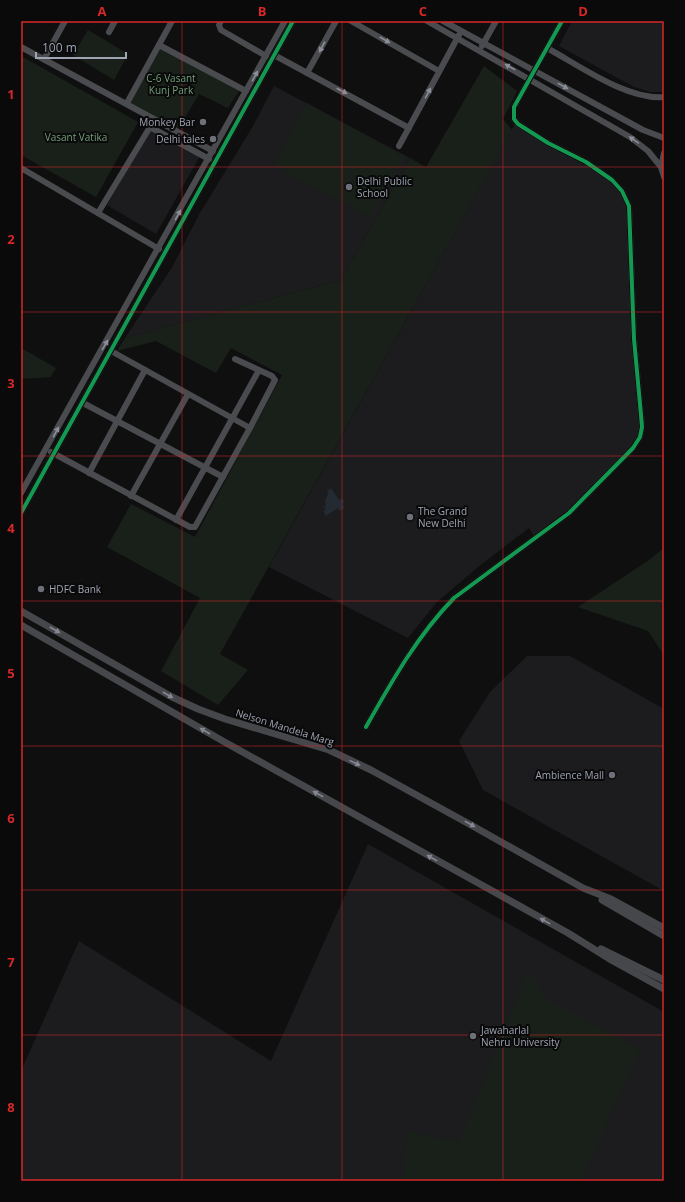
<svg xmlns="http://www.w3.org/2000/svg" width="685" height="1202" font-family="'Open Sans',sans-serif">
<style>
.built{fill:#1c1c1e}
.green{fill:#19201a}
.water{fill:#232a31}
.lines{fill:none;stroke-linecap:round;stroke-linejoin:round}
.minor{stroke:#4a4b4f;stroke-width:6}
.major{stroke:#46474b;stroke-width:7}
.cycleway-casing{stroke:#0a0a0b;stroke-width:6}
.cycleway{stroke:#139951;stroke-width:4}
.oneway{fill:#8a8e99}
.oneway2{fill:#848893}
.grid{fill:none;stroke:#d62828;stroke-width:1;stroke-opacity:0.55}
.poi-dot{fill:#6d7079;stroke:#0a0a0b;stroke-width:1.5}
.labels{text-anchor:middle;stroke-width:4;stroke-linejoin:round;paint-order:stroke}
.park-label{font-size:10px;fill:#759f79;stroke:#0a0a0b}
.poi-label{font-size:10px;fill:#9fa4b2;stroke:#0a0a0b;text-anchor:start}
.street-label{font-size:10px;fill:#9fa4b2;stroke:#0a0a0b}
.neatline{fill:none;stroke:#d62828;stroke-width:1.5}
.grid-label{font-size:13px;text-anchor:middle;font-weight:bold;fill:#d62828}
</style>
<rect width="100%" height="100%" fill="#0f0f10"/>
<!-- built -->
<g class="built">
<path d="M572,21H664V92H650L634,87L559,46Z"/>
<path d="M274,86L410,158L341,280L125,338L171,269L200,213L253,126Z"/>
<path d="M515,124L612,180L629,206L642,427L624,458L564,516L535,538L529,528L478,567L436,603L408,638L269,567Z"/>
<path d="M151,128L200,156L156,234L107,205Z"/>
<path d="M527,656H570L664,709V891L483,790L459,741L490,692Z"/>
<path d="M368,844L664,1012V1181H21V1071L79,941L271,1061Z"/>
</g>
<!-- green -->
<g class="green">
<path d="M88,30L128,54L114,80L73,55Z"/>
<path d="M159,45L241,88L228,108L199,94L177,131L129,104Z"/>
<path d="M21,56L138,122L96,197L21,155Z"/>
<path d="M484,66L517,91L503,119L512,130L220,654L248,670L218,705L161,671L200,598L107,547L131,504L195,537L282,375L231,348L216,373L156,341L117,351L125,338L341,280L410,158L426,167Z"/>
<path d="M307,103L405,157L371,218L274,165Z"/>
<path d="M21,348L56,368L51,377L21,379Z"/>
<path d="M664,548V655L648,631L578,607L649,560Z"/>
<path d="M528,970L548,1000L640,1049L582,1178L587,1181H403L407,1131L459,1142Z"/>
</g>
<!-- water -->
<path class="water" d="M331,488L339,500L342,498L345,503L342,504L345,508L340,511L338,508L326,516L323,511L326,509L324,507L326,505L325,501L328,494L327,491Z"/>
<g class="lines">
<!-- minor -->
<g class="minor">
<path d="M221,21L219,25L221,30L266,56"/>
<path d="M351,21L439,71"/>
<path d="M427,21L630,137L648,151L661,167"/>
<path d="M443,21L643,130L664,138"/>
<path d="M109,32L115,21"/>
<path d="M159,45L246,91"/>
<path d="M482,46L496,21"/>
<path d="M21,47L213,151"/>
<path d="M547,48C580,66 627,100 664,97"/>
<path d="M274,55L409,128"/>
<path d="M44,59L65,21"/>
<path d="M307,73L336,21"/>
<path d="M127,103L172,21"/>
<path d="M399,146L459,35"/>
<path d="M664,153L661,167L664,177"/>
<path d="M21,168L159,249"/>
<path d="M98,213L150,127L209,159"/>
<path d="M111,351L250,428"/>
<path d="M83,403L223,477"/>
<path d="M51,452L190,527H195L250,428L275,380L272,376L235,359"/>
<path d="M89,473L145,370"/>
<path d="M21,493L285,21"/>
<path d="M131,496L188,394"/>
<path d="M21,513L293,21"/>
<path d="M176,520L259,370"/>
<path d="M366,727C392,681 417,636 454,598L569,513L633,448L640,437L642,427L641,415L634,339L629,206L622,191L612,180L586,162L548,143L518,124L514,119V107L562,21"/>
</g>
<!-- major -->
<g class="major">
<path d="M21,611L172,697L198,709L225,719L329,750L371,770L471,825L583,888L611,899L664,928"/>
<path d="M21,625L221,740L568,933L613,961L664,989"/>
<path d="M602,900L664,936"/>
<path d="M601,949L664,980"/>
</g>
<defs>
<g id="cycleway">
<path d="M21,513L293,21"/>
<path d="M366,727C392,681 417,636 454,598L569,513L633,448L640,437L642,427L641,415L634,339L629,206L622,191L612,180L586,162L548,143L518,124L514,119V107L562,21"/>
</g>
</defs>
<!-- cycleway casing -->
<use href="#cycleway" class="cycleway-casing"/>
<!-- cycleway -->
<use href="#cycleway" class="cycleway"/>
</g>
<!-- one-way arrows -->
<defs><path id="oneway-solid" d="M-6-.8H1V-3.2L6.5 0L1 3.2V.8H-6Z"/></defs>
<g class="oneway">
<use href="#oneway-solid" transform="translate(385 40) rotate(30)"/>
<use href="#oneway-solid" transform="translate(322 47) rotate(119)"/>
<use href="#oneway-solid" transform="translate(510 67) rotate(-151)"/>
<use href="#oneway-solid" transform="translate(255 76) rotate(-61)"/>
<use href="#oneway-solid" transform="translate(563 86) rotate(29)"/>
<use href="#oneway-solid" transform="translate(342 91) rotate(28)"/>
<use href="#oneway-solid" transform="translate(428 93) rotate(-62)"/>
<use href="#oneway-solid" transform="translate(634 140) rotate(-146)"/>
<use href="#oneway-solid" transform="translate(178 215) rotate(-61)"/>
<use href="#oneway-solid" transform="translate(105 345) rotate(-60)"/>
<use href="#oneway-solid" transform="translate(56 432) rotate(-61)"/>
</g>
<g class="oneway2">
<use href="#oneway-solid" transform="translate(55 630) rotate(30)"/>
<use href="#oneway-solid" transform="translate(168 695) rotate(30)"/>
<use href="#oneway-solid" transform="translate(205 731) rotate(-150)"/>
<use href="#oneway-solid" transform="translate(355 763) rotate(26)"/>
<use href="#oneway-solid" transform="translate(318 794) rotate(-151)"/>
<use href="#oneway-solid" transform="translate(470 824) rotate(29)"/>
<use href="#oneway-solid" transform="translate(432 858) rotate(-151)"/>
<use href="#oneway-solid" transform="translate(545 921) rotate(-151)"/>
</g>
<!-- grid -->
<path class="grid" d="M182,21V1181M342,21V1181M503,21V1181M21,167H664M21,312H664M21,456H664M21,601H664M21,746H664M21,890H664M21,1035H664"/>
<!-- markers -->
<g class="poi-dot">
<circle cx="203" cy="122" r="4"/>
<circle cx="213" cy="139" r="4"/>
<circle cx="349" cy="187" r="4"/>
<circle cx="410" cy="517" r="4"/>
<circle cx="41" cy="589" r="4"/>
<circle cx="612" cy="775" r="4"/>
<circle cx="473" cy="1036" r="4"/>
</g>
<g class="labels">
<!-- park labels -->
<g class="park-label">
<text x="171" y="82">C-6 Vasant<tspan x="171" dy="12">Kunj Park</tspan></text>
<text x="76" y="141">Vasant Vatika</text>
</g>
<!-- poi labels -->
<g class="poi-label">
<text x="195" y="126" text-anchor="end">Monkey Bar</text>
<text x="205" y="143" text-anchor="end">Delhi tales</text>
<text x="357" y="185">Delhi Public<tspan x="357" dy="12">School</tspan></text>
<text x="418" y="515">The Grand<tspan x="418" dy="12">New Delhi</tspan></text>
<text x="49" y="593">HDFC Bank</text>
<text x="604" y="779" text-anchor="end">Ambience Mall</text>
<text x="481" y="1034">Jawaharlal<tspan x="481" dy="12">Nehru University</tspan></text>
</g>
<!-- street labels -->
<g class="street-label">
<text transform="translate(285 727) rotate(17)" y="4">Nelson Mandela Marg</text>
</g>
</g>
<!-- border -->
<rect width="685" height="1202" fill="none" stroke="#0a0a0b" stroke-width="44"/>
<!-- scale -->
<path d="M36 52v6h90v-6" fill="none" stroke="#9fa4b2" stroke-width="2"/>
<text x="42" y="52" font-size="12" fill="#9fa4b2" stroke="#0a0a0b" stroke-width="3" paint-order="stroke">100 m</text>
<rect x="22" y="22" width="641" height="1158" class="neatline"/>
<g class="grid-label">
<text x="102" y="16">A</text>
<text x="262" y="16">B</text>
<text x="423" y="16">C</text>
<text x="583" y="16">D</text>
<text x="11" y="99">1</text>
<text x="11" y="244">2</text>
<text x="11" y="388">3</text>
<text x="11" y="533">4</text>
<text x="11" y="678">5</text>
<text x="11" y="823">6</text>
<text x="11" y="967">7</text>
<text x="11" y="1112">8</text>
</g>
</svg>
